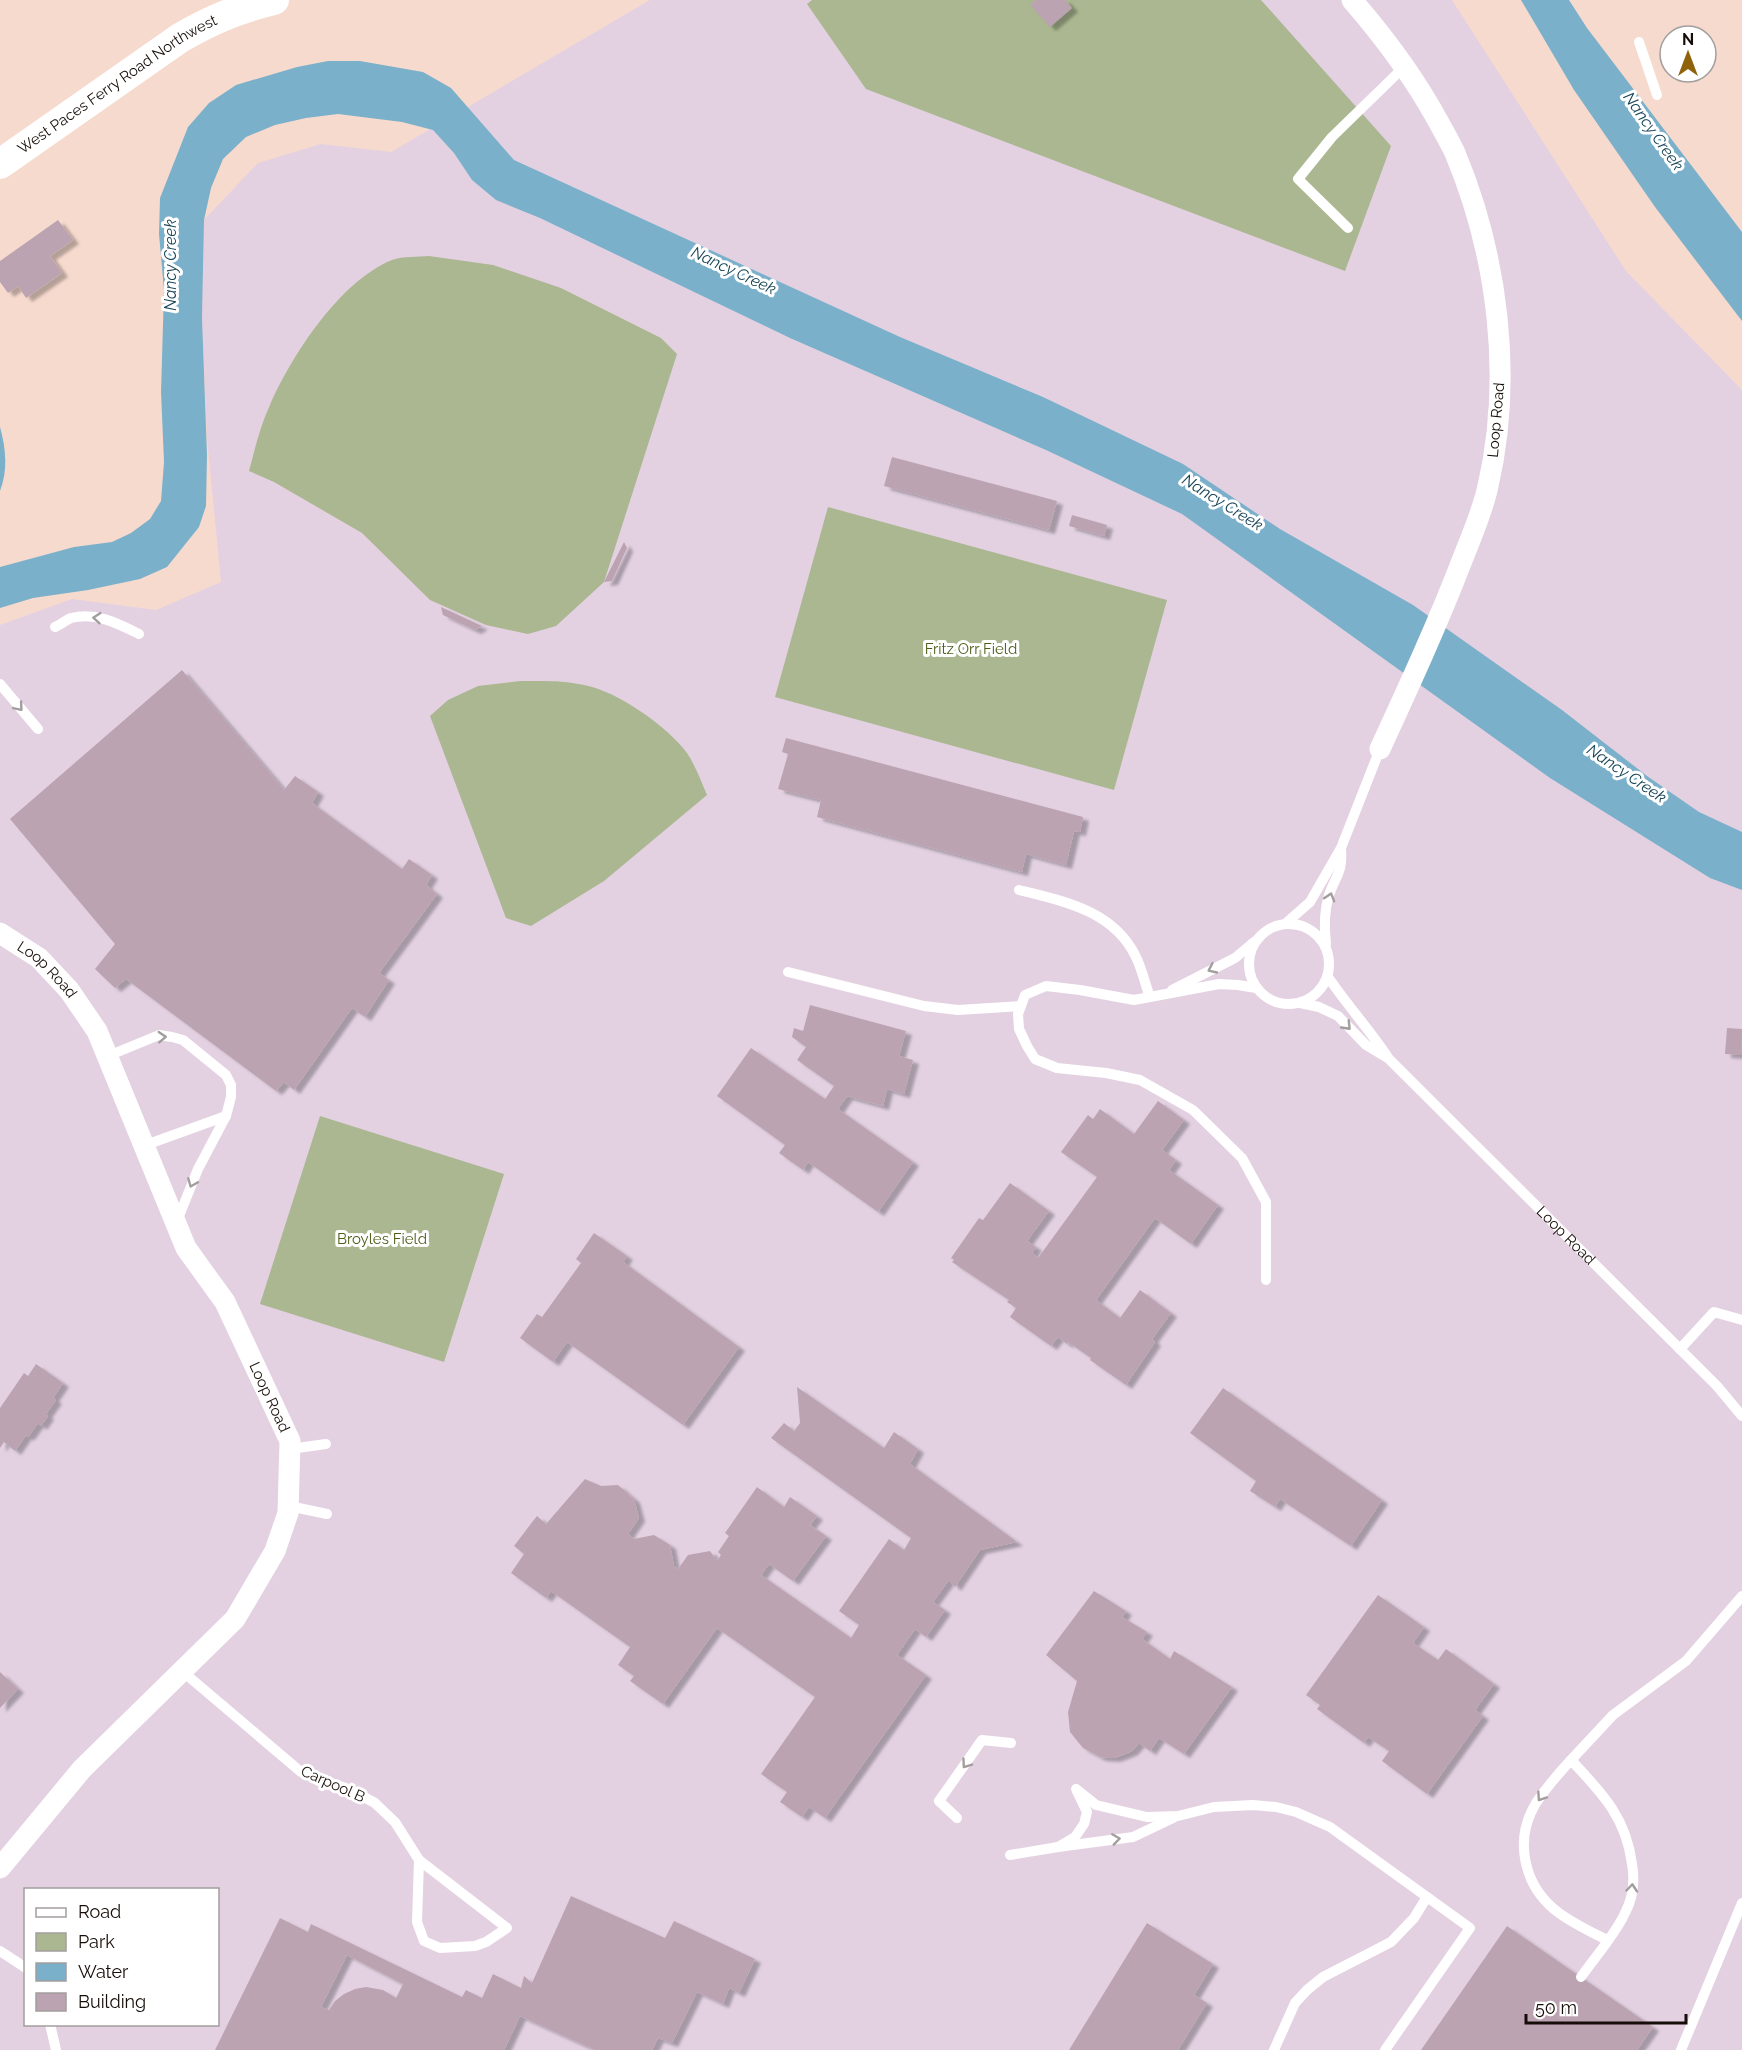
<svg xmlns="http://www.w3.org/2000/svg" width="1742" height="2050" font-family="Raleway,sans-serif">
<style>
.education{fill:#e3d1e2;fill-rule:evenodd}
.green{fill:#aab790}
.water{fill:#7bb0ca}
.building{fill:#bca3b2;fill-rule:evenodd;filter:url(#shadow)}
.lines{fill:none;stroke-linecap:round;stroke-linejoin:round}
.lane{stroke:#fff;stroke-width:10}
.street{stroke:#fff;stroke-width:21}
.secondary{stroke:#fff;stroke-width:30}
.oneway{stroke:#a29e9d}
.labels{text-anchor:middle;stroke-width:6;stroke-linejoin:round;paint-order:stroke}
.street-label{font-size:15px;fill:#160d09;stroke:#fff}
.park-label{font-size:15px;fill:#4d5f19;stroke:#fff}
.water-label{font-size:16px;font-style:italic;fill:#174457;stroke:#fff}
</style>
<defs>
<filter id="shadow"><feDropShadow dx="6" dy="4" stdDeviation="1.5" flood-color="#0004"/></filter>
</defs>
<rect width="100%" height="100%" fill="#f7dace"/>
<!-- education -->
<path class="education" d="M650,0H1452L1626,271L1742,390V2050H0V625L72,599L156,610L221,582L207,438L202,318L204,220L258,163L321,144L391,152ZM26,1890H218V2024H26Z"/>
<!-- green -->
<g class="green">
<path d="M812,0H1261L1391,146L1345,271L866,89L807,4Z"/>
<path d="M429,256L493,265L561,288L661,338L677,354L604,582L556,626L528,634L486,625L430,600L362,533L274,482L249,471C255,449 260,426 270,405C292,355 340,281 392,260C403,256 418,257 429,256Z"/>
<path d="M828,507L1167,600L1114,790L775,697Z"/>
<path d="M520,681C542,681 563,680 584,685C617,691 667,726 687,753C695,765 701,781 707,795L604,881L531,926L506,918L430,716L448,700L478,686Z"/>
<path d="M320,1116L504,1174L444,1362L260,1304Z"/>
</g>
<!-- water -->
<g class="water">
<path d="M1521,0H1569L1587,28L1742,232V321L1655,207L1574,90Z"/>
<path d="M328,61H360L423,72L451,88L514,160L900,337L1043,397L1183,464L1280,529L1413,605L1562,710L1647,776L1699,812L1742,832V890L1710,878L1550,778L1182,514L1046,450L790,338L540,218L496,200L472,180L454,153L433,130L402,122L338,114L306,118L275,125L246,137L223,159L211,188L204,220L202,318L207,455L206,506L199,527L167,567L140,579L88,590L33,598L0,608V567L74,547L112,542L131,533L150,519L161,501L164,462L161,392L164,290L159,234L160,198L188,127L209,103L236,85L297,67Z"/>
<path d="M0,427C6,449 8,470 0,491Z"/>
</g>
<!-- building -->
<g class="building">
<path d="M1036,0H1065L1072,8L1050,27L1030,5Z"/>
<path d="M58,220L73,240L50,256L62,273L26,298L18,286L8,293L0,282V261Z"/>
<path d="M892,457L1057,501L1049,530L884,486Z"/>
<path d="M1072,515L1107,525L1104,536L1069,526Z"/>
<path d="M624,542L627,548L612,581L604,582Z"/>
<path d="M441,607L482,626L475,630L443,615Z"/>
<path d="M182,670L284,790L295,776L318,792L312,803L402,869L409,859L432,875L426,885L437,894L379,973L389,980L365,1017L352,1008L294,1090L284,1082L276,1091L126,979L115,988L95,969L115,944L10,819Z"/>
<path d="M786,738L1083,817L1080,832L1074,831L1066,865L1026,854L1022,872L817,817L821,800L778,789L788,754L782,752Z"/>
<path d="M810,1005L906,1031L899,1056L913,1060L904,1094L887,1089L883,1106L847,1096L838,1109L913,1162L878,1212L808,1162L803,1170L779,1153L785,1145L717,1096L751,1048L825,1099L834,1086L797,1060L806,1047L792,1037L794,1028L803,1031Z"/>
<path d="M1727,1028L1742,1029L1741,1055L1725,1054Z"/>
<path d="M1158,1101L1184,1120L1162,1150L1176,1160L1169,1170L1218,1205L1191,1244L1155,1218L1096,1300L1120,1318L1140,1290L1171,1313L1152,1339L1155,1342L1126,1385L1090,1360L1091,1358L1068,1342L1067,1344L1058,1337L1051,1346L1010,1317L1016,1308L1007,1302L1009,1300L952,1262L954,1260L951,1258L979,1218L983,1220L1010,1183L1049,1211L1027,1241L1036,1247L1032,1253L1038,1258L1097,1177L1061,1152L1088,1115L1093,1119L1100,1109L1134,1134Z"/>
<path d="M594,1233L627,1256L623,1262L739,1347L683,1425L567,1342L553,1362L520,1338L537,1314L542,1317L581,1263L576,1259Z"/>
<path d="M36,1364L63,1383L53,1398L56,1400L46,1414L48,1416L41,1426L38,1423L28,1437L26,1435L15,1451L4,1442L0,1448V1408L24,1373L28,1376Z"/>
<path d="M797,1387L884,1448L894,1432L918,1449L910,1464L1017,1542L980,1550L955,1587L949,1580L933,1602L945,1610L926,1637L915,1629L897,1655L926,1675L825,1818L809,1807L802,1817L780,1802L787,1792L761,1774L815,1697L717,1628L663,1704L630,1681L634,1676L618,1665L630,1647L551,1591L546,1598L511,1573L524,1554L514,1546L533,1521L537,1516L546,1524L585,1479L601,1486L618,1485L634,1499L639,1518L628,1534L634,1539L654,1535L670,1545L674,1566L678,1569L688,1555L710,1551L717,1561L721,1555L718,1552L729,1536L725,1533L757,1487L784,1507L790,1497L817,1516L810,1525L826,1536L793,1581L769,1564L761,1575L851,1638L859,1625L839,1611L889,1539L904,1550L911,1538L771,1438L784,1423L794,1431L800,1423Z"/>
<path d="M1223,1388L1382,1500L1351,1546L1280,1499L1275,1507L1250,1491L1256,1481L1190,1433Z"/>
<path d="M1094,1591L1126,1611L1122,1617L1147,1632L1142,1639L1170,1659L1174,1651L1232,1687L1184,1754L1159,1738L1150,1751L1139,1743L1132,1751L1120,1756L1114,1758L1100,1757L1083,1748L1070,1732L1068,1712L1077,1681L1046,1655Z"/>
<path d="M1378,1595L1424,1627L1413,1643L1438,1660L1446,1649L1494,1684L1475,1710L1483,1716L1427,1794L1382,1761L1389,1751L1368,1737L1364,1743L1317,1709L1320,1705L1306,1695Z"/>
<path d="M0,1672L18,1689L0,1708Z"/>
<path d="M571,1896L665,1938L674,1921L755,1959L739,1993L729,1988L723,2004L697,1992L672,2043L658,2038L652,2050H595L520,2016L504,2050H215L280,1918L308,1932L311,1924L462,1997L466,1990L482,1998L493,1974L521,1988L524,1976L532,1983ZM347,1955L403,1984L396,1998L383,1990L366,1987L355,1989L344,1994L335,2001L329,2010L321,2007Z"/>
<path d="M1147,1923L1213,1964L1194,1995L1207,2003L1178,2050H1069Z"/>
<path d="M1507,1926L1653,2027L1637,2050H1421Z"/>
</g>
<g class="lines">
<!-- lane -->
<g class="lane">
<path d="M1639,42L1657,95"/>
<path d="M1348,228L1298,179L1332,137L1405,66"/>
<path d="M55,627C60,625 66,620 71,618C96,612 117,623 139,634"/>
<path d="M0,684L38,729"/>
<path d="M1019,890C1064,901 1114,911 1136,957C1142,969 1145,984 1150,997"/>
<circle cx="1289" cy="964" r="40"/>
<path d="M1285,924L1310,902L1341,848L1380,749"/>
<path d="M1326,944C1324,927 1324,911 1329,895C1336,875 1343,872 1341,849"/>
<path d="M788,972L924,1006L958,1010L1021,1006"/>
<path id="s1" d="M1328,977C1347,1005 1370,1030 1389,1059L1717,1386L1742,1416"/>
<path d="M1256,988L1238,985L1219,984L1134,1000L1080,990L1046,986L1025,995L1018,1014L1019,1029L1027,1046L1035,1059L1057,1068L1106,1073L1140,1080L1193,1110L1242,1158L1266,1202V1280"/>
<path d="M1172,990L1235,958L1254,942"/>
<path d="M1300,1003L1319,1007L1338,1016L1366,1045L1386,1057"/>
<path d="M108,1056L159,1035L172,1037L183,1040L226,1075L231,1085V1097L226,1116L198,1169L177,1221"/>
<path d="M143,1146L226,1116"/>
<path d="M1680,1349L1714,1312L1742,1320"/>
<path d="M290,1449L326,1444"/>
<path d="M289,1506L327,1514"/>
<path d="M182,1671L301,1772L351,1790L375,1803L395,1822L419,1860"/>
<path d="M1571,1760L1613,1715L1686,1661L1742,1596"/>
<path d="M1076,1789L1096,1805L1147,1817L1178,1816L1214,1807L1253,1805L1276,1807L1296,1812L1330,1827L1470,1928L1385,2050"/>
<path d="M957,1818L939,1801L982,1740L1011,1743"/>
<path d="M1058,1847L1133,1837L1173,1818"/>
<path d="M1010,1855L1058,1847L1075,1837L1084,1824L1087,1812L1077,1791"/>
<path d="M419,1860L507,1928L486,1942L475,1946L440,1948L424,1941L417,1922Z"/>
<path d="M0,1951L26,1968"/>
<path d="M1581,1977C1595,1957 1615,1935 1625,1913C1633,1898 1635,1881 1632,1864C1626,1817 1602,1793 1571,1760C1558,1774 1546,1788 1536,1803C1513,1841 1524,1887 1559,1913C1574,1924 1591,1932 1607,1940"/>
<path d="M50,2024L56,2050"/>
<path d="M1274,2050L1295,2003L1307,1990L1323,1977L1391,1942L1414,1918L1427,1897"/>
<path d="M1681,2050L1742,1903"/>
</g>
<!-- street -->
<g class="street">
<path d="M1352,0C1385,38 1414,77 1438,121C1444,132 1450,142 1455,153C1498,256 1513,377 1488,486C1483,510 1472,535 1463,558C1438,623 1409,686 1380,749"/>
<path id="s2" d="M0,933L39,958L69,990L97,1031L186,1248L225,1302L290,1441L288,1513L275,1551L235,1619L82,1769L0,1868"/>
</g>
<!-- secondary -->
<path class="secondary" id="s3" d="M0,164L180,38C213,19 237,9 274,0"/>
</g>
<!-- one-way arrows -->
<defs><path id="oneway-chevron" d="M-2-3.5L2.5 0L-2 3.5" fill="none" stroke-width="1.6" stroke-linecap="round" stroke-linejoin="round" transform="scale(1.5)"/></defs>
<g class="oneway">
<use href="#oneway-chevron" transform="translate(97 618) rotate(-175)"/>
<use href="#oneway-chevron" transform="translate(19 707) rotate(50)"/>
<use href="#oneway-chevron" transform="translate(1330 897) rotate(-73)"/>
<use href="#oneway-chevron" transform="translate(1212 969) rotate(155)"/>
<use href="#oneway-chevron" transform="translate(1347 1026) rotate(46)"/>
<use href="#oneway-chevron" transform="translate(162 1037) rotate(-3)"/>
<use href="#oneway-chevron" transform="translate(192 1183) rotate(112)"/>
<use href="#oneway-chevron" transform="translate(966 1764) rotate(125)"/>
<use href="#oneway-chevron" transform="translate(1541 1797) rotate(124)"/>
<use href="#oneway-chevron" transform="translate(1116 1839) rotate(-8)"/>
<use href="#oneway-chevron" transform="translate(1632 1888) rotate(-85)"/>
</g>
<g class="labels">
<!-- street labels -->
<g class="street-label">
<text dy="5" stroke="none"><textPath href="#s3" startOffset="142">West Paces Ferry Road Northwest</textPath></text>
<text transform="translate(1496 420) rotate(-85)" y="5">Loop Road</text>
<text dy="5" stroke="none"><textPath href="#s2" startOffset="60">Loop Road</textPath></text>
<text dy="5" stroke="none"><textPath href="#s1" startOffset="352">Loop Road</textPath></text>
<text dy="5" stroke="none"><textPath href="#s2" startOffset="546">Loop Road</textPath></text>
<text transform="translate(333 1784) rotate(24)" y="5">Carpool B</text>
</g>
<!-- park labels -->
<g class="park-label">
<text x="971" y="654">Fritz Orr Field</text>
<text x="382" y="1244">Broyles Field</text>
</g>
<!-- water labels -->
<g class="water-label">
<text transform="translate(1654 131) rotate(55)" y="6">Nancy Creek</text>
<text transform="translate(170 265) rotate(-90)" y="6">Nancy Creek</text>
<text transform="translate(734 270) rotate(25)" y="6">Nancy Creek</text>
<text transform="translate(1223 502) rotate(32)" y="6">Nancy Creek</text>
<text transform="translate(1627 773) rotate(34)" y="6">Nancy Creek</text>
</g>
</g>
<!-- legend -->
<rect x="24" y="1888" width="195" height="138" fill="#ffffff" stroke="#a29e9d" stroke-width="1.5"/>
<rect x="36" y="1908" width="30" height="9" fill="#ffffff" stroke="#a29e9d" stroke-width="1.5"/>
<text x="78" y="1918" font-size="18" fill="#160d09">Road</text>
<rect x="36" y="1933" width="30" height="18" fill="#aab790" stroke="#a29e9d" stroke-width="1.5"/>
<text x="78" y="1948" font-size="18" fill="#160d09">Park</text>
<rect x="36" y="1963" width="30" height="18" fill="#7bb0ca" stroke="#a29e9d" stroke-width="1.5"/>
<text x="78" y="1978" font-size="18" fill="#160d09">Water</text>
<rect x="36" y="1993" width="30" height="18" fill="#bca3b2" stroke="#a29e9d" stroke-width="1.5"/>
<text x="78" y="2008" font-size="18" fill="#160d09">Building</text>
<!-- north arrow -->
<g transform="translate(1688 54)"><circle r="28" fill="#ffffff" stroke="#a29e9d" stroke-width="1.5"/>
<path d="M0-4.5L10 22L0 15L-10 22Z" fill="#8f630b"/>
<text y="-9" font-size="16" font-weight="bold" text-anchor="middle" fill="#160d09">N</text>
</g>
<!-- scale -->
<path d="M1526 2014v9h160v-9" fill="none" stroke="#160d09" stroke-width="3"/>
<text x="1535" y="2014" font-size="18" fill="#160d09" stroke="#ffffff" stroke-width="4.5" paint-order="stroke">50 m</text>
</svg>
